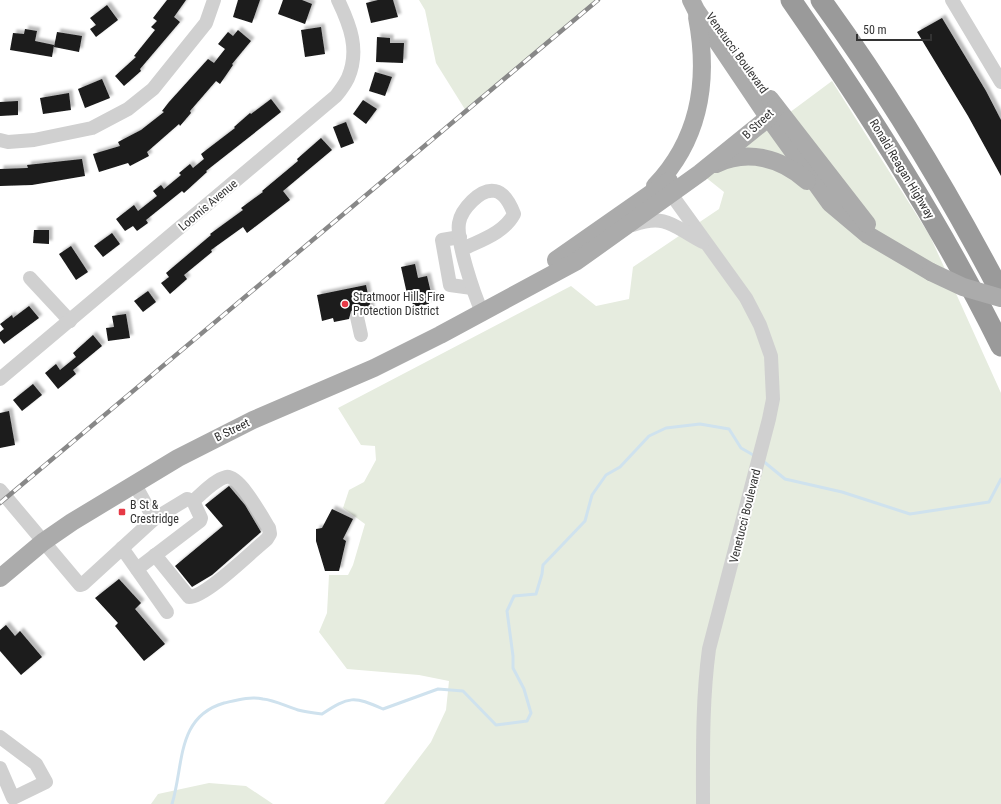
<svg xmlns="http://www.w3.org/2000/svg" width="1001" height="804" font-family="'Roboto Condensed',sans-serif">
<style>
.green{fill:#e6ecdf}
.lines{fill:none;stroke-linecap:round;stroke-linejoin:round}
.stream{stroke:#cfe2ee;stroke-width:3}
.building{fill:#1a1a1a;filter:url(#shadow)}
.minor{stroke:#d0d0d0;stroke-width:14}
.major{stroke:#ababab;stroke-width:18}
.highway{stroke:#9a9a9a;stroke-width:21}
.rail-casing{stroke:#888;stroke-width:4.5}
.rail{stroke:#fff;stroke-width:3;stroke-dasharray:9;stroke-linecap:butt}
.major-bridge{stroke:#ababab;stroke-width:18}
.poi-dot{fill:#e63946;stroke:#fff;stroke-width:1.5}
.labels{text-anchor:middle;stroke-width:4;stroke-linejoin:round;paint-order:stroke}
.street-label{font-size:12px;fill:#333;stroke:#fff}
.poi-label{font-size:12px;fill:#333;stroke:#fff;text-anchor:start}
</style>
<defs>
<filter id="shadow"><feDropShadow dx="3.5" dy="-3.5" stdDeviation="1" flood-color="#0004"/></filter>
</defs>
<rect width="100%" height="100%" fill="#fff"/>
<!-- green -->
<g class="green">
<path d="M419,0H598L466,111L436,63L425,10Z"/>
<path d="M832,81L930,236L1001,393V804H384L431,742L446,710L449,681L419,675L347,669L319,632L327,613L329,575H348L353,565L365,524L343,508L349,490L364,482L376,460L375,446L361,445L338,408L571,286L596,306L629,299L633,267L719,209L724,192L704,176Z"/>
<path d="M209,783L246,786L273,804H151L158,794Z"/>
</g>
<g class="lines">
<!-- stream -->
<g class="stream">
<path d="M763,461L785,479L842,492L910,514L989,502L1001,479"/>
<path d="M172,804C184,765 176,717 224,703C237,700 250,696 263,699C275,700 287,707 298,710C306,712 314,713 322,714C349,696 354,696 383,709L438,689L463,691L496,725L527,721L531,713L524,689L513,668V656L507,611L514,596L536,594L542,574L543,565L585,521L592,495L606,475L620,467L649,436L666,428L700,424L729,429L741,448L755,456"/>
</g>
</g>
<!-- building -->
<g class="building">
<path d="M167,0H186L174,17L180,22L140,69L141,71L124,86L115,76L136,57L134,56L155,30L151,27L157,21L153,18Z"/>
<path d="M238,0H260L252,23L233,17Z"/>
<path d="M283,0H302L312,4L305,24L278,14Z"/>
<path d="M378,0H393L398,17L371,23L366,3Z"/>
<path d="M107,5L118,20L96,37L90,29L96,25L90,18Z"/>
<path d="M942,18L986,91L1001,120V176L968,116L917,32Z"/>
<path d="M321,27L325,54L305,57L301,30Z"/>
<path d="M25,29L37,31L35,41L54,45L52,57L10,50L13,33L24,34Z"/>
<path d="M238,30L251,41L232,64L233,65L220,84L216,81L190,111L191,113L180,126L179,124L147,152L149,156L130,166L128,163L99,172L93,154L120,146L118,142L141,130L164,112L162,111L169,102L208,59L214,63L225,49L218,44L228,32L233,36Z"/>
<path d="M57,32L82,36L79,52L54,47Z"/>
<path d="M377,37L390,38V43H404L403,63L376,62Z"/>
<path d="M375,72L392,77L385,96L369,91Z"/>
<path d="M102,79L110,98L85,108L78,89Z"/>
<path d="M69,93L71,110L43,114L40,98Z"/>
<path d="M271,99L281,112L206,171L207,172L184,193L182,191L146,220L148,223L137,231L133,226L125,231L116,219L134,205L138,211L157,196L153,191L161,185L164,189L181,175L179,173L190,164L193,168L204,159L201,154L235,128L234,127L250,113L251,114Z"/>
<path d="M363,100L377,109L366,124L353,114Z"/>
<path d="M18,101V115L0,116V102Z"/>
<path d="M346,122L354,143L341,148L333,127Z"/>
<path d="M321,138L332,150L283,191L290,200L247,233L243,227L211,250L212,252L184,275L187,279L170,294L161,283L169,277L166,273L211,235L210,234L243,210L241,208L263,192L262,191L298,161L297,159Z"/>
<path d="M82,159L85,176L32,185L0,186V169L28,168L27,165Z"/>
<path d="M34,230H49V244L33,243Z"/>
<path d="M112,233L120,244L103,257L94,246Z"/>
<path d="M71,246L88,272L76,280L59,254Z"/>
<path d="M415,264L418,278L427,276L432,297L427,298L429,304L414,307L412,302L409,303L401,267Z"/>
<path d="M366,285L372,314L365,315L363,311L356,309L351,311L349,319L334,322L333,318L322,321L317,295Z"/>
<path d="M148,291L156,302L143,312L134,301Z"/>
<path d="M29,306L39,318L4,344L0,339V332L4,329L0,324L12,315L13,318Z"/>
<path d="M126,314L130,338L108,341L106,328L114,327L112,316Z"/>
<path d="M93,335L102,346L73,370L76,374L58,389L45,373L56,364L60,370L76,357L73,353Z"/>
<path d="M33,384L42,395L22,411L13,400Z"/>
<path d="M9,411L15,445L0,448V413Z"/>
<path d="M229,486L245,505L261,532L212,575L192,587L175,566L223,526L205,505Z"/>
<path d="M332,509L353,519L343,539L346,541L339,571H325L316,541V529L322,528Z"/>
<path d="M119,579L141,603L135,609L165,644L144,661L115,626L118,623L95,598Z"/>
<path d="M6,625L15,636L20,631L42,657L21,675L0,651V630Z"/>
</g>
<g class="lines">
<!-- minor -->
<g class="minor">
<path d="M952,0L1001,82"/>
<path d="M0,140L8,142L34,140L92,128L128,109L153,89L206,23L214,0"/>
<path d="M671,194L746,298L760,325L771,356L773,399L769,419L709,649C702,701 703,752 703,804"/>
<path d="M633,225C667,213 674,227 703,242"/>
<path d="M460,237L442,240L450,285L472,288"/>
<path d="M463,249C481,240 504,233 514,214C511,206 505,193 495,191C480,188 461,210 459,223C456,242 474,294 482,312"/>
<path d="M30,278L70,321"/>
<path d="M357,317L361,335"/>
<path d="M0,379L336,96C340,91 345,84 348,78C360,50 350,25 338,0"/>
<path d="M0,490L80,585L83,584L154,519L134,483"/>
<path d="M122,548L167,612"/>
<path d="M155,555L189,597C206,597 251,552 267,539L270,534L269,528C262,517 239,474 226,477C214,480 202,494 193,501"/>
<path d="M137,569L200,521L201,518L193,501L187,499L154,519"/>
<path d="M0,737L36,764L46,782L13,798L0,768"/>
</g>
<!-- major -->
<g class="major">
<path d="M691,0L696,10L764,111L830,203L868,235L931,272"/>
<path d="M770,99L867,224"/>
<path d="M716,164C748,149 781,158 807,181"/>
<path d="M655,186C700,139 709,79 697,17"/>
<path d="M556,260L669,181"/>
<path d="M0,578L43,542L72,522L178,458L253,420L374,368L440,335L577,261L700,173L768,118L776,107"/>
</g>
<!-- highway -->
<g class="highway">
<path d="M791,0C868,111 941,225 1001,346"/>
<path d="M821,0C888,92 948,192 1001,293"/>
</g>
<defs>
<path id="rail" d="M0,503L598,0"/>
</defs>
<!-- rail casing -->
<use href="#rail" class="rail-casing"/>
<!-- rail -->
<use href="#rail" class="rail"/>
<!-- major-bridge -->
<path class="major-bridge" d="M931,272L963,287L1001,298"/>
</g>
<!-- markers -->
<g class="poi-dot">
<circle cx="345" cy="304" r="4"/>
<rect x="118" y="508" width="8" height="8" rx="2"/>
</g>
<g class="labels">
<!-- street labels -->
<g class="street-label">
<text transform="translate(737 53) rotate(54)" y="4">Venetucci Boulevard</text>
<text transform="translate(758 124) rotate(-43)" y="4">B Street</text>
<text transform="translate(902 169) rotate(59)" y="4">Ronald Reagan Highway</text>
<text transform="translate(208 205) rotate(-40)" y="4">Loomis Avenue</text>
<text transform="translate(232 430) rotate(-26)" y="4">B Street</text>
<text transform="translate(745 516) rotate(-76)" y="4">Venetucci Boulevard</text>
</g>
<!-- poi labels -->
<g class="poi-label">
<text x="353" y="301">Stratmoor Hills Fire<tspan x="353" dy="14">Protection District</tspan></text>
<text x="130" y="509">B St &amp;<tspan x="130" dy="14">Crestridge</tspan></text>
</g>
</g>
<!-- scale -->
<path d="M857 34v6h74v-6" fill="none" stroke="#333333" stroke-width="2"/>
<text x="863" y="34" font-size="12" fill="#333333" stroke="#ffffff" stroke-width="3" paint-order="stroke">50 m</text>
</svg>
